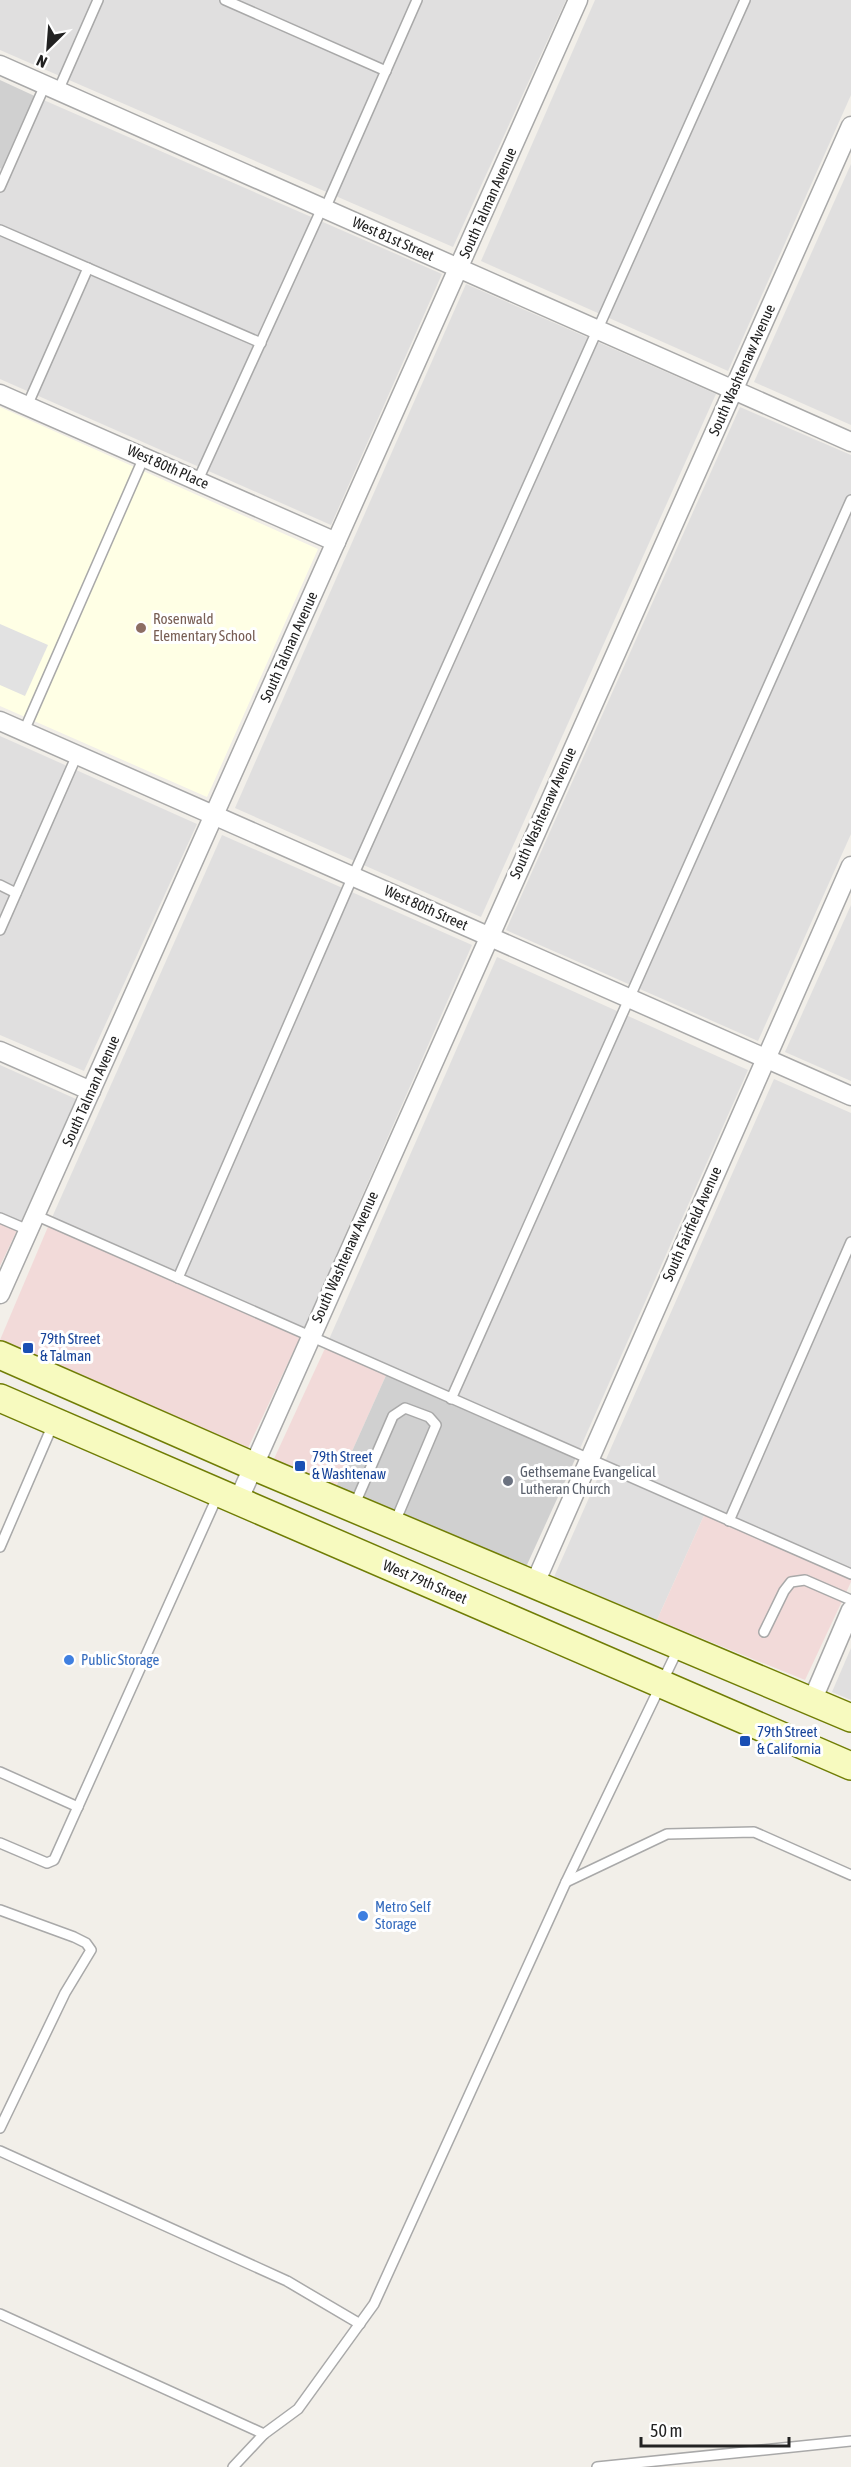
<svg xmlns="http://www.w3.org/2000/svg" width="851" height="2467" font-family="'Asap Condensed',sans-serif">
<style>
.residential{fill:#e0dfdf}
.commercial{fill:#f2dad9}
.education{fill:#ffffe5}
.religious{fill:#d0d0d0}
.parking{fill:#e2e2e2}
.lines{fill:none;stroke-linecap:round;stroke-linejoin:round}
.lane-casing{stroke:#a9a9a9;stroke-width:12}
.street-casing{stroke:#a9a9a9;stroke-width:21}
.secondary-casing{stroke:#707d05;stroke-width:30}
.lane{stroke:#fff;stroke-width:9}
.street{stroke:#fff;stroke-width:18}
.secondary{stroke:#f7fabf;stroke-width:27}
.education-dot{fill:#8d6e63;stroke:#fff;stroke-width:2}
.transit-dot{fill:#1a4fb4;stroke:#fff;stroke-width:2}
.worship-dot{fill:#6b7280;stroke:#fff;stroke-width:2}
.shop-dot{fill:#3f7fe0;stroke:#fff;stroke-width:2}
.labels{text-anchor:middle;stroke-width:6;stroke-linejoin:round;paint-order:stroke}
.street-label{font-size:15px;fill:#222;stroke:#fff}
.education-label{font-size:15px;fill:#785e54;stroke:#fff;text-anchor:start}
.transit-label{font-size:15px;fill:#164399;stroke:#fff;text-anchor:start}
.worship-label{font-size:15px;fill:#5b616d;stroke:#fff;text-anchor:start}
.shop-label{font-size:15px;fill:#366cbe;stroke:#fff;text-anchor:start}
</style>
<rect width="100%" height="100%" fill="#f2efe9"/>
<!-- residential -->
<g class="residential">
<path d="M0,0H566L453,247L0,50Z"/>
<path d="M595,0H851V95L728,371L481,261Z"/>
<path d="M39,98L442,274L331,525L0,379V168L7,171Z"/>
<path d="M851,164V425L754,382Z"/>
<path d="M466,284L716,394L481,917L235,808Z"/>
<path d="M740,407L851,455V834L758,1041L506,930Z"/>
<path d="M0,736L197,824L84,1071L0,1035Z"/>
<path d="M222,835L472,945L302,1333L50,1222Z"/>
<path d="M851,905V1081L785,1052Z"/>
<path d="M497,957L748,1070L578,1453L327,1344Z"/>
<path d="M0,1065L76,1099L19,1226L0,1218Z"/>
<path d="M774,1079L851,1113V1574L706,1511L657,1620L554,1577Z"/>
<path d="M851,1648V1700L832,1692Z"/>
</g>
<!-- commercial -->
<g class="commercial">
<path d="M0,1218L19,1226L0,1266Z"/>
<path d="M50,1222L302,1333L247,1450L0,1340Z"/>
<path d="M327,1344L388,1371L336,1487L273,1461Z"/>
<path d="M706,1511L851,1574V1582L805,1680L657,1620Z"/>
</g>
<!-- education -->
<path class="education" d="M0,407L318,549L207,797L0,706Z"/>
<!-- religious -->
<g class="religious">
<path d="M0,80L39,98L7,172L0,168Z"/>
<path d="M388,1371L578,1453L526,1567L336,1487Z"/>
</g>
<!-- parking -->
<path class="parking" d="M0,624L48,645L25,696L0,685Z"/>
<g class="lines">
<defs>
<g id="lane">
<path d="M225,0L386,71"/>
<path d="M58,91L98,0"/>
<path d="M0,187L45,85"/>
<path d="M325,209L417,0"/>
<path d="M0,230L261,343"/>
<path d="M27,406L88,268"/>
<path d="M198,480L322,208"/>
<path d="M24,731L144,457"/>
<path d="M0,885L16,893"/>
<path d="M0,930L77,755"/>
<path d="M35,1215L851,1574"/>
<path d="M0,1218L28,1230"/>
<path d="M178,1278L353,876L745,0"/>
<path d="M451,1399L851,500"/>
<path d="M354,1506L393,1416L405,1408L429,1417L436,1425L395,1522"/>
<path d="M729,1521L851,1242"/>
<path d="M0,1547L54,1422"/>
<path d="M764,1632L784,1591L791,1582L805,1580L851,1600"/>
<path d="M0,1772L78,1807"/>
<path d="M0,1843L47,1863L54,1860L218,1495"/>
<path d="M566,1882L667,1834L754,1832L851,1875"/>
<path d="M0,1910L74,1937L86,1943L91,1950L65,1993L0,2128"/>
<path d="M0,2151L287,2281L360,2324"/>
<path d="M0,2314L264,2434"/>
<path d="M233,2467L264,2434L298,2409L374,2304L566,1882L679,1647"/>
<path d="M597,2467L851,2441"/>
</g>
<g id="street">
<path d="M0,65L851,442"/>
<path d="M0,394L336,542"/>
<path d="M0,721L851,1096"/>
<path d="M0,1051L91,1091"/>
<path d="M0,1294L578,0"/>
<path d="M238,1501L851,126"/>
<path d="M535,1583L851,866"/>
<path d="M812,1701L851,1610"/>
</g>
<g id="secondary">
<path d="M0,1355L253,1466L851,1718"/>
<path d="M0,1398L851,1766"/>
</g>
</defs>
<!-- lane casing -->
<use href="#lane" class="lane-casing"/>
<!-- street casing -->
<use href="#street" class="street-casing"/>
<!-- secondary casing -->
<use href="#secondary" class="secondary-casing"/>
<!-- lane -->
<use href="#lane" class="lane"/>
<!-- street -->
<use href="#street" class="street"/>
<!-- secondary -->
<use href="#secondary" class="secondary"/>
</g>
<!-- markers -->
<circle class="education-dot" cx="141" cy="628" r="6"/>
<g class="transit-dot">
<rect x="22" y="1342" width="12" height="12" rx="3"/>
<rect x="294" y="1460" width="12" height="12" rx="3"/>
<rect x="739" y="1735" width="12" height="12" rx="3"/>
</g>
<circle class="worship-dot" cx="508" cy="1481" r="6"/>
<g class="shop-dot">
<circle cx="69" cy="1660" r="6"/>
<circle cx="363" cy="1916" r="6"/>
</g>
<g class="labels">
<!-- street labels -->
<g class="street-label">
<text transform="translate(488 203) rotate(-66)" y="5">South Talman Avenue</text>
<text transform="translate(393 239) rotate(24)" y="5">West 81st Street</text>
<text transform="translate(742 370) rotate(-66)" y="5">South Washtenaw Avenue</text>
<text transform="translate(168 467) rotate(24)" y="5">West 80th Place</text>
<text transform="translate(289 647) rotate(-66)" y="5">South Talman Avenue</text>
<text transform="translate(543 813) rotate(-66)" y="5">South Washtenaw Avenue</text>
<text transform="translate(426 908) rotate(24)" y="5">West 80th Street</text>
<text transform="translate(91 1091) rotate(-66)" y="5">South Talman Avenue</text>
<text transform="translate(692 1224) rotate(-66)" y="5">South Fairfield Avenue</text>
<text transform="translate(345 1257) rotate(-66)" y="5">South Washtenaw Avenue</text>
<text transform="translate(425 1582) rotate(23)" y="5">West 79th Street</text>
</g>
<!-- education labels -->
<g class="education-label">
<text x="153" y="624">Rosenwald<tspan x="153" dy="17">Elementary School</tspan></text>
</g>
<!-- transit labels -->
<g class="transit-label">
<text x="40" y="1344">79th Street<tspan x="40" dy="17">&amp; Talman</tspan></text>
<text x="312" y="1462">79th Street<tspan x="312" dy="17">&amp; Washtenaw</tspan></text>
<text x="757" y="1737">79th Street<tspan x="757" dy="17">&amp; California</tspan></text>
</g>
<!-- worship labels -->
<g class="worship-label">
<text x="520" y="1477">Gethsemane Evangelical<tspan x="520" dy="17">Lutheran Church</tspan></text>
</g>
<!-- shop labels -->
<g class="shop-label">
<text x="81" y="1665">Public Storage</text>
<text x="375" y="1912">Metro Self<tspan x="375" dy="17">Storage</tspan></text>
</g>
</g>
<!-- north arrow -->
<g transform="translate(48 48) rotate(205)" stroke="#ffffff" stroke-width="4.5" paint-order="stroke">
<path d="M0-4.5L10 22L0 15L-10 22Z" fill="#222222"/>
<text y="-9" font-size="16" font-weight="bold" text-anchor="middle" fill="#222222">N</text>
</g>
<!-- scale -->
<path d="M641 2437v9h148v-9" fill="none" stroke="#222222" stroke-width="3"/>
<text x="650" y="2437" font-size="18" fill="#222222" stroke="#ffffff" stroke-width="4.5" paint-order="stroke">50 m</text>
</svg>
